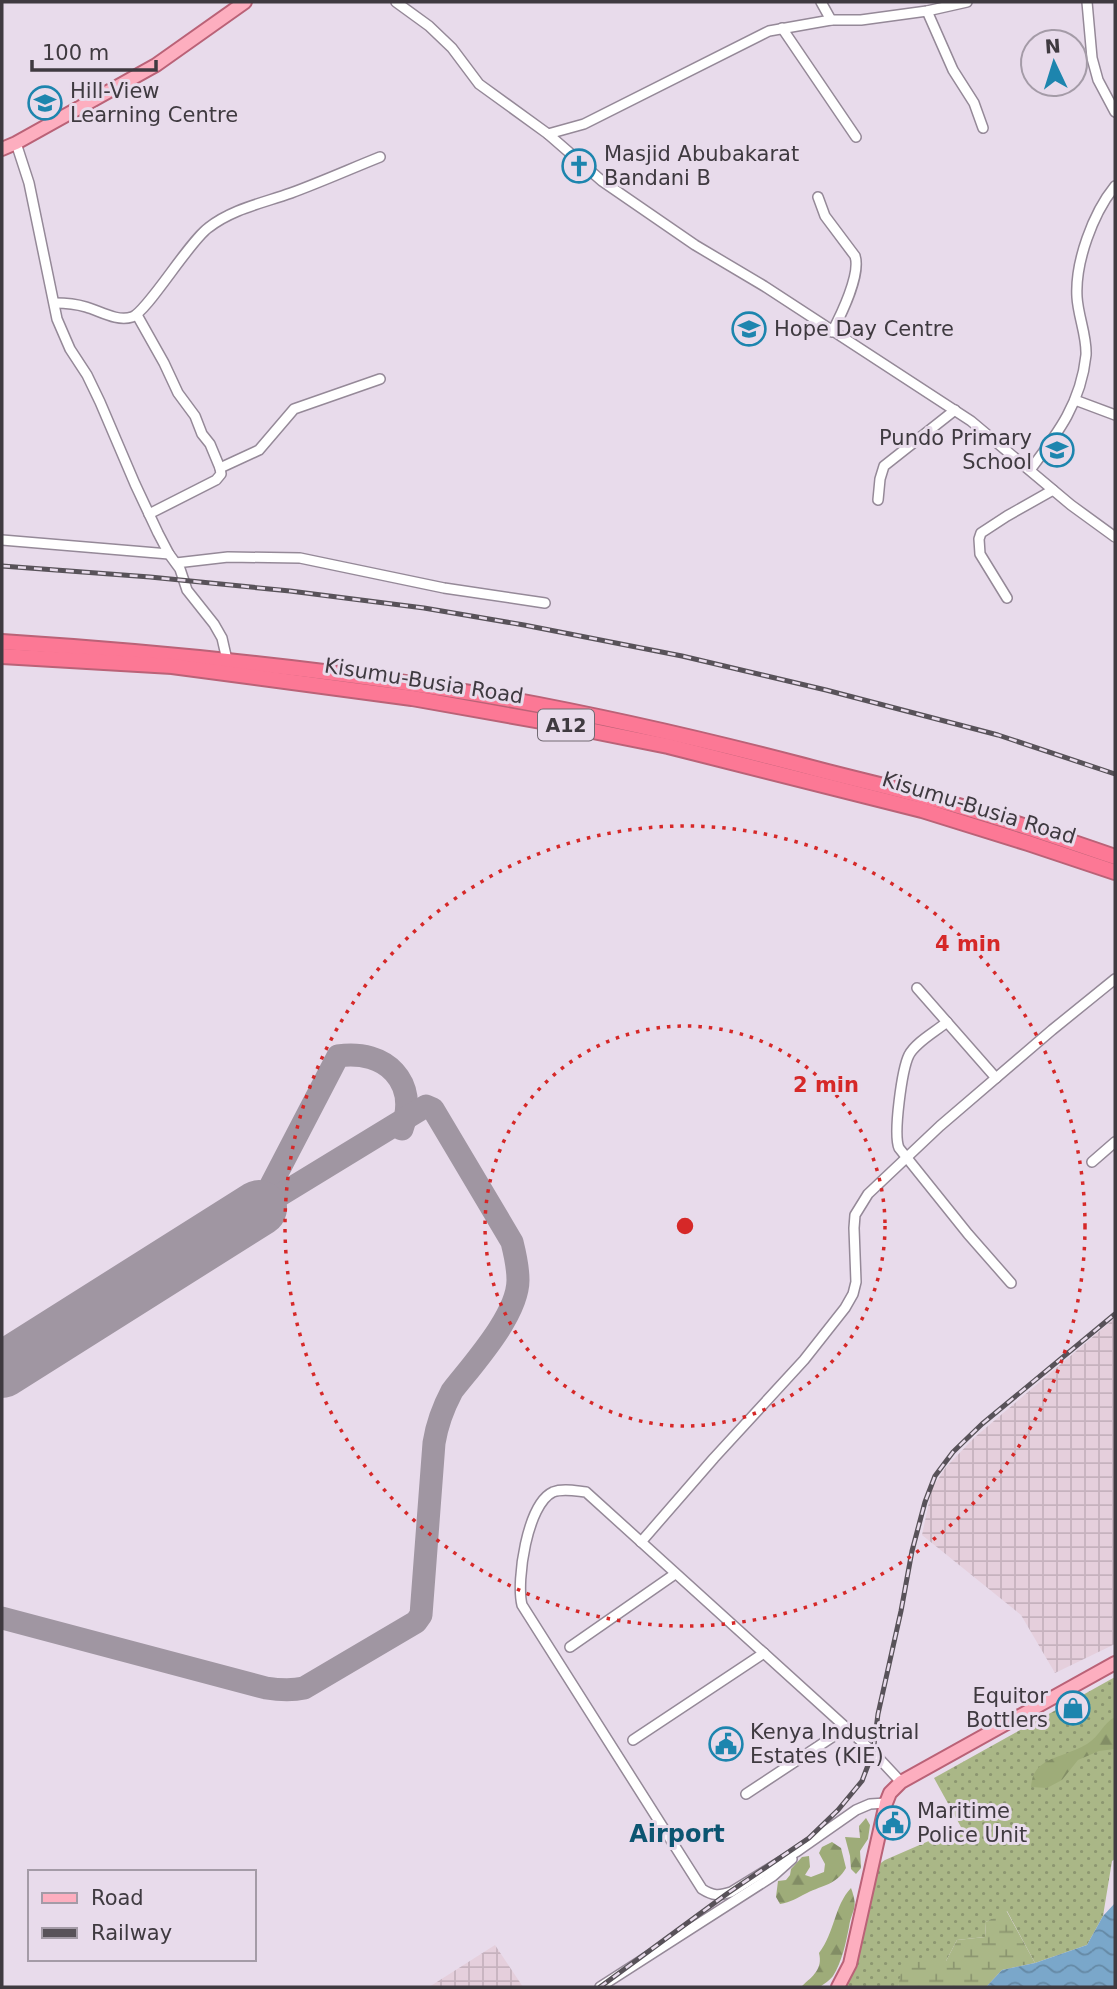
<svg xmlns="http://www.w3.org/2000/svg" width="1117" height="1989" font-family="'DejaVu Sans',sans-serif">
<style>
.industrial{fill:url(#industrial-grid)}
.grass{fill:url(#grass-dots)}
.forest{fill:url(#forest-firs)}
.wetland{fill:url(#wetland-marsh)}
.water{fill:url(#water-waves)}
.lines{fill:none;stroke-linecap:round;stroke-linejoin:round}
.taxiway{stroke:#a096a2;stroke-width:23}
.runway{stroke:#a096a2;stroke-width:56}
.minor-casing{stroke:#958998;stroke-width:12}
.major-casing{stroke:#ba6277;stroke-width:16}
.highway-casing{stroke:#ba6277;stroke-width:18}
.minor{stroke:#fff;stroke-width:9}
.major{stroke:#fdaebf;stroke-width:12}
.highway{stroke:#fc7895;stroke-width:14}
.rail-casing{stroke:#585259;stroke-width:5}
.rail{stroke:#e8dbeb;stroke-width:2.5;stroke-dasharray:8;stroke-linecap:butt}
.ring{fill:none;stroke:#d62828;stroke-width:3.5;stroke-dasharray:3.5 7}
.labels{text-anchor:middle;stroke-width:6;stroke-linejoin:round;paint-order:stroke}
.shield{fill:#e8dbeb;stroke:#726a73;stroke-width:2}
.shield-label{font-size:19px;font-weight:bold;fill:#3f3a40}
.poi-label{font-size:21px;fill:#3f3a40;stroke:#e8dbeb;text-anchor:start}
.street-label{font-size:21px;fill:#3f3a40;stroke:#e8dbeb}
.quarter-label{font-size:24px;font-weight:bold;fill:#0c5571;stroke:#e8dbeb}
.centre{fill:#d62828;stroke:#e8dbeb;stroke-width:3.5}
.ring-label{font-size:21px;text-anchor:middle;font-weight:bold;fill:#d62828;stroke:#e8dbeb;stroke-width:6;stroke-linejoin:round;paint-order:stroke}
</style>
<defs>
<pattern id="industrial-grid" width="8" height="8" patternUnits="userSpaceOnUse" patternTransform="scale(1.75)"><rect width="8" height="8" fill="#e5cfdc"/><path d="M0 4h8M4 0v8" fill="none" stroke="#c6b2be"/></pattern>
<pattern id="grass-dots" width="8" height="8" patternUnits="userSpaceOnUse" patternTransform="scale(1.75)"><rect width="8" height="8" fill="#aab787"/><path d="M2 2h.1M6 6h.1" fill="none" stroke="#8c9670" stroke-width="1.8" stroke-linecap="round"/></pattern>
<pattern id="forest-firs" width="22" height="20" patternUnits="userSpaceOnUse" patternTransform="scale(1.75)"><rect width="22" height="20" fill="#9eac79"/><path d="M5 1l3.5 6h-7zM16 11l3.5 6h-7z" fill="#828d65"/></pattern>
<pattern id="wetland-marsh" width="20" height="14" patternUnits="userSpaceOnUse" patternTransform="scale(1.75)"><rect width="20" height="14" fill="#aab787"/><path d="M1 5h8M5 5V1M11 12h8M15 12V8" fill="none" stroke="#8c9670"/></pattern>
<pattern id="water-waves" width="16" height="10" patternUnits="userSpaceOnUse" patternTransform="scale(1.75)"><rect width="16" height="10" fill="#7aa7ca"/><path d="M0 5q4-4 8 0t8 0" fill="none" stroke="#6589a5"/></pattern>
</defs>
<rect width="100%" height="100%" fill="#e8dbeb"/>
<!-- industrial -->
<g class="industrial">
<path d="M1115,1318V1644L1055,1673L1021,1615L922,1535L932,1488L946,1467L975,1437Z"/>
<path d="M495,1945L523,1987H429Z"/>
</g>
<!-- grass -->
<path class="grass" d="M1115,1677V1859L1112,1861L1103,1916L1087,1945L1035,1963L1007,1911L986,1922L985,1937L957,1940L946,1961L901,1978L898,1987H838L871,1870L885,1860L961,1827L934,1778Z"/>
<!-- forest -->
<g class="forest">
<path d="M1115,1717V1749L1099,1751L1078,1760L1062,1780L1047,1788L1031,1787C1032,1778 1033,1773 1040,1766C1052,1756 1073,1753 1087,1744C1100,1736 1103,1723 1115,1717Z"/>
<path d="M866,1818L870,1825L868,1839L860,1851L861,1868L856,1874L851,1869L850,1856L845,1837L860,1838L859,1826Z"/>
<path d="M832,1842L841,1848L846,1868C836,1885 823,1885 807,1893C797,1898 791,1902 780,1904L776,1897L778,1881L786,1880L790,1875L791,1869L802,1857L809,1856L810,1867L805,1875L811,1877L824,1872L825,1864L819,1853L822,1847Z"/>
<path d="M851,1888C859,1910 852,1908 849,1927C846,1942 842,1962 833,1976C830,1980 824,1984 820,1987L802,1986C813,1976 823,1969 819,1953C835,1932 834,1906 851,1888Z"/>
</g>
<!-- wetland -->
<path class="wetland" d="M1006,1910L1035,1963L1002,1970L986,1987H898L903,1962L946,1961L957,1940L985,1937L986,1922Z"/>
<!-- water -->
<path class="water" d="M1115,1903V1987H986L1002,1970L1035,1963L1087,1945L1103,1916Z"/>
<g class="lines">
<!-- taxiway -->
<g class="taxiway">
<path d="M259,1208L338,1056C386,1049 419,1082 402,1129"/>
<path d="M2,1618L266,1688C279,1690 291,1691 304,1688L416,1622L421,1615L434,1443C437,1424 443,1408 452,1391C473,1364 518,1315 518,1280C518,1267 515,1254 512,1242L433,1109L426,1106L259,1208"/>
</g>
<!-- runway -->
<path class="runway" d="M2,1370L259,1208"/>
<defs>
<g id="minor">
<path d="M396,2L429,26L452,48L479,84L548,134L602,181L695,245L764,286L971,421L1071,505L1115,537"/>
<path d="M821,2L831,20"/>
<path d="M1087,2L1092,58L1098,80L1115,112"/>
<path d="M927,11L953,70L974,103L983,128"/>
<path d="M782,28L856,137"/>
<path d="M548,134L584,124L769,31L831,20H861L927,11L967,2"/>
<path d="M16,143L29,183L57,319L70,349L87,375L100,402L135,484L158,533L169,554L180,569L187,590L214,624L222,638L227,660"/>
<path d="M818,197L825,216L855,256C861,274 841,315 832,332"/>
<path d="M55,303C66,303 76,304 86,307C100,311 117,322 132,317C147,312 188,243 208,228C232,209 263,203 291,193C321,182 350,169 380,157"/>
<path d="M137,315L164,363L178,393L195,416L202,434L210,444L220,468L221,474L216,480L149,514"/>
<path d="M1075,400L1115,415"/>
<path d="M220,468L259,450L294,409L380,379"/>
<path d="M1030,470C1058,433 1081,403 1086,355C1087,336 1078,316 1077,297C1075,262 1093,213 1115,186"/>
<path d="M878,500L880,479L884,466L955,410"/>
<path d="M2,540L169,554"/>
<path d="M176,563L228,557L300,558L444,588L545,603"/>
<path d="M1007,598L980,554L979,539L981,533L1007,516L1053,490"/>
<path d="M917,988L996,1078"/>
<path d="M947,1022C935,1032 916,1042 909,1055C902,1069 893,1134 899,1148L968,1234L1011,1283"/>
<path d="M1092,1162L1115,1142"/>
<path d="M641,1542L714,1458L804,1360L845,1308L853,1294L856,1282L854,1228L855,1215L868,1194L940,1126L1052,1030L1115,979"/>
<path d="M570,1647L675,1574"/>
<path d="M633,1740L764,1653"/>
<path d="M746,1794L846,1728"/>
<path d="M886,1803L870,1804L856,1810L796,1852L731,1892C719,1896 713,1896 702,1889L522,1605C516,1581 527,1504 553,1492C563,1488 576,1491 586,1492L873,1752L901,1782"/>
<path d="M600,1987L773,1876L792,1859"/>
</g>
<g id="major">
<path d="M2,149L16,143L156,65L245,2"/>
<path d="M838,1987L850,1964L886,1803L890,1793L901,1782L1115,1663"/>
</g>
<g id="highway">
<path d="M2,642C171,653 340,670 507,699C605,717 701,739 797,764C841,776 886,786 930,798C993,815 1054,836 1115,857"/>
<path d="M2,656L172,666L412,698L558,724L668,746L922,810L1028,843L1115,872"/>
</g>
</defs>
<!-- minor casing -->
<use href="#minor" class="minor-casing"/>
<!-- major casing -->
<use href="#major" class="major-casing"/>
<!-- highway casing -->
<use href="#highway" class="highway-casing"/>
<!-- minor -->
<use href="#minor" class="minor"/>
<!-- major -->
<use href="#major" class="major"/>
<!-- highway -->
<use href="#highway" class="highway"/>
<defs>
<g id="rail">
<path d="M2,566L150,577L290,591L424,608L524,625L682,656L826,690L998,735L1115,774"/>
<path d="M600,1987L728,1893L809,1838L838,1810L862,1781L873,1752L878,1714L901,1611L912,1551L925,1502L935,1476L953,1452L982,1424L1115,1314"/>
</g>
</defs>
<!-- rail casing -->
<use href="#rail" class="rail-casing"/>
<!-- rail -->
<use href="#rail" class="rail"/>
</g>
<!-- distance rings -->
<g class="ring">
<circle cx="685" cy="1226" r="200"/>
<circle cx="685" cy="1226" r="400"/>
</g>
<!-- icons -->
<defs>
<symbol id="school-ring" viewBox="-11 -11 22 22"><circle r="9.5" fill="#e8dbeb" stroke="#1d85ae" stroke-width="1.5"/><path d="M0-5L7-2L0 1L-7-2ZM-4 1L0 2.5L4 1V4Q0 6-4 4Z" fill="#1d85ae"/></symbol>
<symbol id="church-ring" viewBox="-11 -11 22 22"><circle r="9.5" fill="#e8dbeb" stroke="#1d85ae" stroke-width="1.5"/><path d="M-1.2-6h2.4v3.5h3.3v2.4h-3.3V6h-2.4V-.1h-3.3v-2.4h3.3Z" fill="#1d85ae"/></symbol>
<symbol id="shop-ring" viewBox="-11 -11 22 22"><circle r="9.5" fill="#e8dbeb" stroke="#1d85ae" stroke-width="1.5"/><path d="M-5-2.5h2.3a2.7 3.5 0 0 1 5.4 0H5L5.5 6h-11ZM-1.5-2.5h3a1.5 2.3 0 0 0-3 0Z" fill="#1d85ae"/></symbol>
<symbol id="civic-ring" viewBox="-11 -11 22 22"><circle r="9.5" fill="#e8dbeb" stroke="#1d85ae" stroke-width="1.5"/><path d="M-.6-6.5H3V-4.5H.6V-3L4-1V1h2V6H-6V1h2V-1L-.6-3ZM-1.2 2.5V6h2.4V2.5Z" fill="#1d85ae"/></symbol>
</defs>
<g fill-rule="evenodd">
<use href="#school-ring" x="26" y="84" width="38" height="38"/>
<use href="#church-ring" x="560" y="147" width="38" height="38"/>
<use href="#school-ring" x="730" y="310" width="38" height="38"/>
<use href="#school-ring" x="1038" y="431" width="38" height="38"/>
<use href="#shop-ring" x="1054" y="1689" width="38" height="38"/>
<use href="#civic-ring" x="707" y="1725" width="38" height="38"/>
<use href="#civic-ring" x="874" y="1804" width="38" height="38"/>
</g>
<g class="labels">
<!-- shield labels -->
<rect class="shield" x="538" y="709.5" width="56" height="31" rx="5"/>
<g class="shield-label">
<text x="566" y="732">A12</text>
</g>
<!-- poi labels -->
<g class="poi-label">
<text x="70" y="98">Hill-View<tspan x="70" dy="24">Learning Centre</tspan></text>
<text x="604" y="161">Masjid Abubakarat<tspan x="604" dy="24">Bandani B</tspan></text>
<text x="774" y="336">Hope Day Centre</text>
<text x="1032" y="445" text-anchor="end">Pundo Primary<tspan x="1032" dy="24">School</tspan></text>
<text x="1048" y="1703" text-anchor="end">Equitor<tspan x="1048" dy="24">Bottlers</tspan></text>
<text x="750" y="1739">Kenya Industrial<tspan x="750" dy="24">Estates (KIE)</tspan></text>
<text x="917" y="1818">Maritime<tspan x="917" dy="24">Police Unit</tspan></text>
</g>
<!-- street labels -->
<g class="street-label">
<text transform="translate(424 681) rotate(9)" y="7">Kisumu-Busia Road</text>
<text transform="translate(979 808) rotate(17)" y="7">Kisumu-Busia Road</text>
</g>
<!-- quarter labels -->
<g class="quarter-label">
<text x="677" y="1842">Airport</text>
</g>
</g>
<circle cx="685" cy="1226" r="10" class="centre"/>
<g class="ring-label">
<text x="968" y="951">4 min</text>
<text x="826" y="1092">2 min</text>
</g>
<!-- border -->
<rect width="1117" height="1989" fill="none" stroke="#3f3a40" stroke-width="7"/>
<!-- legend -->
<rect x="28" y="1870" width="228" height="91" fill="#e8dbeb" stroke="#a49ba7" stroke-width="2"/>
<rect x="42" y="1893" width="35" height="10" fill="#fdaebf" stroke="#a49ba7" stroke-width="2"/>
<text x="91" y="1905" font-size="21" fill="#3f3a40">Road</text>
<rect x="42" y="1928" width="35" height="10" fill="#585259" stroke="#a49ba7" stroke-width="2"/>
<text x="91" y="1940" font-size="21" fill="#3f3a40">Railway</text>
<!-- north arrow -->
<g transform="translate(1054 63) rotate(356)"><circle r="33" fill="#e8dbeb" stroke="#a49ba7" stroke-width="2"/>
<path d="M0-5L12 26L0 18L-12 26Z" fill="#1d85ae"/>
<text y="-10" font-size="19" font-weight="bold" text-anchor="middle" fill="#3f3a40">N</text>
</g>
<!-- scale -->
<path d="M32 60v10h124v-10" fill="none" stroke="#3f3a40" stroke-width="3.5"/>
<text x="42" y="60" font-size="21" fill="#3f3a40" stroke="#e8dbeb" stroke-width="5" paint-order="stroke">100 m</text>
</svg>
